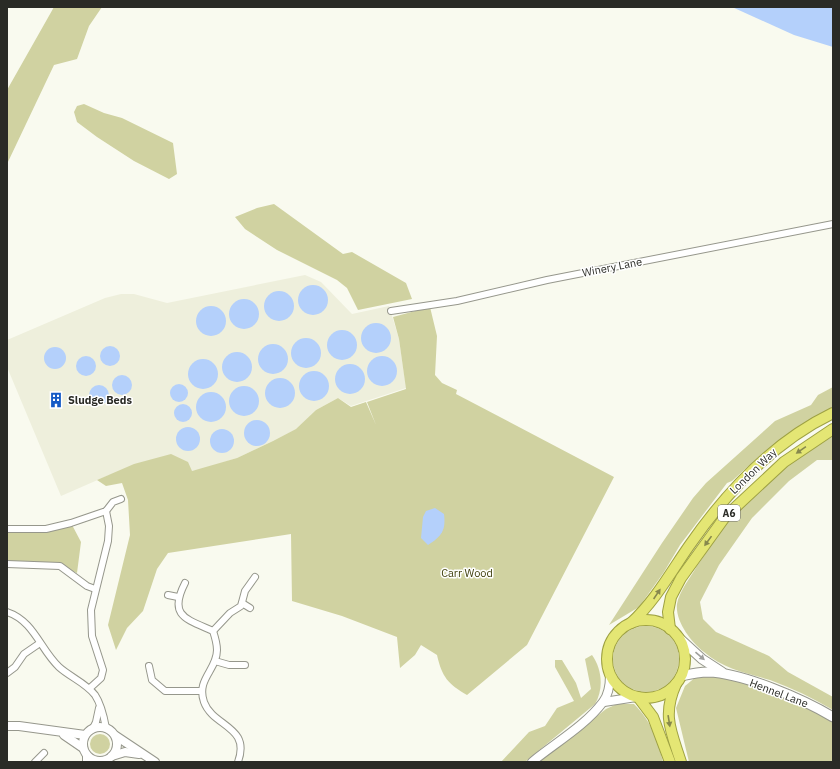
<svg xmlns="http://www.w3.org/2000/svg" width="840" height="769" font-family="'IBM Plex Sans',sans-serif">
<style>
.built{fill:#eeefdc}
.green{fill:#d0d2a1}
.water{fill:#b4d0fb}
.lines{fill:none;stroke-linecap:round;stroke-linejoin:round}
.minor-casing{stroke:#96978c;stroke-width:8}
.tertiary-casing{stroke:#96978c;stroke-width:10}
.secondary-casing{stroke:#96978c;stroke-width:11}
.trunk-casing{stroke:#9ea143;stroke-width:12}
.minor{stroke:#fff;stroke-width:6}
.tertiary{stroke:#fff;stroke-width:8}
.secondary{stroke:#fff;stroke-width:9}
.trunk{stroke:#e4e674;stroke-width:10}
.oneway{fill:#87884d}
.oneway2{fill:#9fa09d}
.labels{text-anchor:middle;stroke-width:3;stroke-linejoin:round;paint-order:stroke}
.shield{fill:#fff;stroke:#6a6b67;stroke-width:1}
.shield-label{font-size:10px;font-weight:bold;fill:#2a2b26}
.street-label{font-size:11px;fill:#2a2b26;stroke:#fff}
.poi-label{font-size:11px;font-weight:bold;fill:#2a2b26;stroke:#fff;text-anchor:start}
.park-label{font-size:11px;fill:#40400e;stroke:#fff}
</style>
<rect width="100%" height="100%" fill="#f9faef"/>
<!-- built -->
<path class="built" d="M305,275L321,282L352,314L389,306L399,339L406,388L351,406L338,398L316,410L297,429L273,441L237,458L202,469L192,471L109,475L61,496L7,367V340L105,298L121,294H134L167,303Z"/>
<!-- green -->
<g class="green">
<path d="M54,7H102L89,26L77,59L54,65L7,164V90Z"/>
<path d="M84,104L104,113L122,118L173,143L177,174L169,179L134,161L97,137L77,122L74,112L77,106Z"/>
<path d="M274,204L343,254L352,252L406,283L412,299L358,310L347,288L337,280L277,250L245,229L235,217L257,208Z"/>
<path d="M430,307L437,336L435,375L442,383L457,390L456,394L614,477L527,645L467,695C448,684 442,677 437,655L421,645L415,655L400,668L397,637L342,616L292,601L291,534L168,553L157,569L143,611L127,628L116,650L108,625L130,535L128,500L122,483L106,486L97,480L134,464L171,454L188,462L192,471L237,458L273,441L296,429L316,410L338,398L351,407L366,402L376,425L367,402L406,389L399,339L393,317Z"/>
<path d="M833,387V408C795,427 763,452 732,481L727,483L680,545L664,572L639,607L609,625L662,543L693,498L706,483L775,421L811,405L818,395Z"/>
<path d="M833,436V460H817L789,481L752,518L719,565L700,602L703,619L716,632L769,656L788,672L833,697V710C813,698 792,688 770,680C747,673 723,669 704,652C691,642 675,621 677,604C679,591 691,577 697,566C706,554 713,540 722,528C752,490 792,460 833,436Z"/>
<path d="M71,523L81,542L77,573L60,566L7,564V529H46Z"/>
<circle cx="646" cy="659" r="33"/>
<path d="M592,655C602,669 604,689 595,704L525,762H501L529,732L545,726L557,708L574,701L555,667V660H562L576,683L581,698L591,689L585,659Z"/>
<path d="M697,676C747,676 789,698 833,720V762H689L676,708L685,686Z"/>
<path d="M617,704H634C651,721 657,739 663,762H539L606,709Z"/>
<circle cx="100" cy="744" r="10"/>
</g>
<!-- water -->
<g class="water">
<path d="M732,7H833V47L794,35Z"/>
<circle cx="313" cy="300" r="15"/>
<circle cx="279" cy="306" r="15"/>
<circle cx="244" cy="314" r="15"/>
<circle cx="211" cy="321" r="15"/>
<circle cx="376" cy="338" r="15"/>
<circle cx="342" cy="345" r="15"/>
<circle cx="306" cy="353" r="15"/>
<circle cx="273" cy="359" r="15"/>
<circle cx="110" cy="356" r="10"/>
<circle cx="55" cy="358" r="11"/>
<circle cx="237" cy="367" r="15"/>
<circle cx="86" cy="366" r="10"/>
<circle cx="382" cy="371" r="15"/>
<circle cx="203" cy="374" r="15"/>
<circle cx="350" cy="379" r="15"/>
<circle cx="314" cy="386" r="15"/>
<circle cx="122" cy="385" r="10"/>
<circle cx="280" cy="393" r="15"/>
<circle cx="179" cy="393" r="9"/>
<circle cx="99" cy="395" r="10"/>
<circle cx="244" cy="401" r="15"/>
<circle cx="211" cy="407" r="15"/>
<circle cx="183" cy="413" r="9"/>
<circle cx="257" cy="433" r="13"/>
<circle cx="188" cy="439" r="12"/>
<circle cx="222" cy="441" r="12"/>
<path d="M435,508L444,514C446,530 442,536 428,545L421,538L423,517L426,511Z"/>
</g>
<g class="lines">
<defs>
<g id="minor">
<path d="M391,311L457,301L547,280L833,224"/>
<path d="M7,529H46L71,523L106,511L113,502L121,499"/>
<path d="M7,564L60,566L87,586L95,589"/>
<path d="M185,583C168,616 186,619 213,631C215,637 217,643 217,650C217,670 196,679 204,702C213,727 251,726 238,762"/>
<path d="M168,595L178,597"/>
<path d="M242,603L250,608"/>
<path d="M7,612C34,621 40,649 59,667C70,677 86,683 95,695C101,704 104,717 106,728"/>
<path d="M213,631L230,613L241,606L245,591L255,577"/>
<path d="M215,661L229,665H245"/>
<path d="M149,666L152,680L165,691H202"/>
<path d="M7,673L15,667L24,654L40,643"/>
<path d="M90,688L101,678L103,670L92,636L91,610L108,541L109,526L106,511"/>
<path d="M93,728L96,722L99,708"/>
<path d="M35,762L44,753"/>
<path d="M86,762V754"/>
<path d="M102,762L104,761"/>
</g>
<g id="tertiary">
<path d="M604,702L636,697"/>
<path d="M7,726H19L85,735"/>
<circle cx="100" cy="744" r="17"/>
<path d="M64,735L83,748"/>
<path d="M116,736L155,762"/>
<path d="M112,756L125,752L139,754"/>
<path d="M532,762C555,743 585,726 603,702C609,694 610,685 610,675"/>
</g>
<g id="secondary">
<path d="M678,637L702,659L722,672"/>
<path d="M681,676C690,674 699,672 708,672C743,673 803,699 833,717"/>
</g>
<g id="trunk">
<circle cx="646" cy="659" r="39"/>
<path d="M631,623C655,601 671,572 689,546C727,491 773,442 833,413"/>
<path d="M670,629L668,612L671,597L681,578L725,517L784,462L833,429"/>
<path d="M676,684C662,715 671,731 681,762"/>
<path d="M638,697L653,717L670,762"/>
</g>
</defs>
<!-- minor casing -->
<use href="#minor" class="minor-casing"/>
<!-- tertiary casing -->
<use href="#tertiary" class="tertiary-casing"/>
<!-- secondary casing -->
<use href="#secondary" class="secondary-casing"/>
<!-- trunk casing -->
<use href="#trunk" class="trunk-casing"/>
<!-- minor -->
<use href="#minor" class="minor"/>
<!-- tertiary -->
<use href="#tertiary" class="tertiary"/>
<!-- secondary -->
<use href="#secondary" class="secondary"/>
<!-- trunk -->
<use href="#trunk" class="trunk"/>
</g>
<!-- one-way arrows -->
<defs><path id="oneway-solid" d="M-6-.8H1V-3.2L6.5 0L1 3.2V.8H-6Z"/></defs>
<g class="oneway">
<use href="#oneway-solid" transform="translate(801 450) rotate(145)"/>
<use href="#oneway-solid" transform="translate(708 541) rotate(126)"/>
<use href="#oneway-solid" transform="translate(657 594) rotate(-56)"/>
<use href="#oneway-solid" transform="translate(669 721) rotate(81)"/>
</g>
<use class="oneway2" href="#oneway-solid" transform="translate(700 656) rotate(41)"/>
<!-- icons -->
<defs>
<symbol id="building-bare" viewBox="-9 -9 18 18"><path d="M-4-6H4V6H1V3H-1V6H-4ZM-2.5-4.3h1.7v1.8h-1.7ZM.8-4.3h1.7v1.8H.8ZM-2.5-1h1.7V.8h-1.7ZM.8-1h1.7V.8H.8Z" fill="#145ac5" stroke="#fff" stroke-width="2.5" paint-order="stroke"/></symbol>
</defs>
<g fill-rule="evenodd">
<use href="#building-bare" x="45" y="389" width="22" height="22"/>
</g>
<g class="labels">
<!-- shield labels -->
<rect class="shield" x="718" y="505" width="22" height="16" rx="3"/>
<g class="shield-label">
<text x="729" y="517">A6</text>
</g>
<!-- street labels -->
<g class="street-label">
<text transform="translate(612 267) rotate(-11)" y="4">Winery Lane</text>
<text transform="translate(753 471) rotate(-44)" y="4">London Way</text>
<text transform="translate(779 693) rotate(21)" y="4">Hennel Lane</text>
</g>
<!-- poi labels -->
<g class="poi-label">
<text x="68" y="404">Sludge Beds</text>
</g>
<!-- park labels -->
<g class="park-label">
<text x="467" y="577">Carr Wood</text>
</g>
</g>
<!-- border -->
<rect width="840" height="769" fill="none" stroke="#2a2b26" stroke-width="16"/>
</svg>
